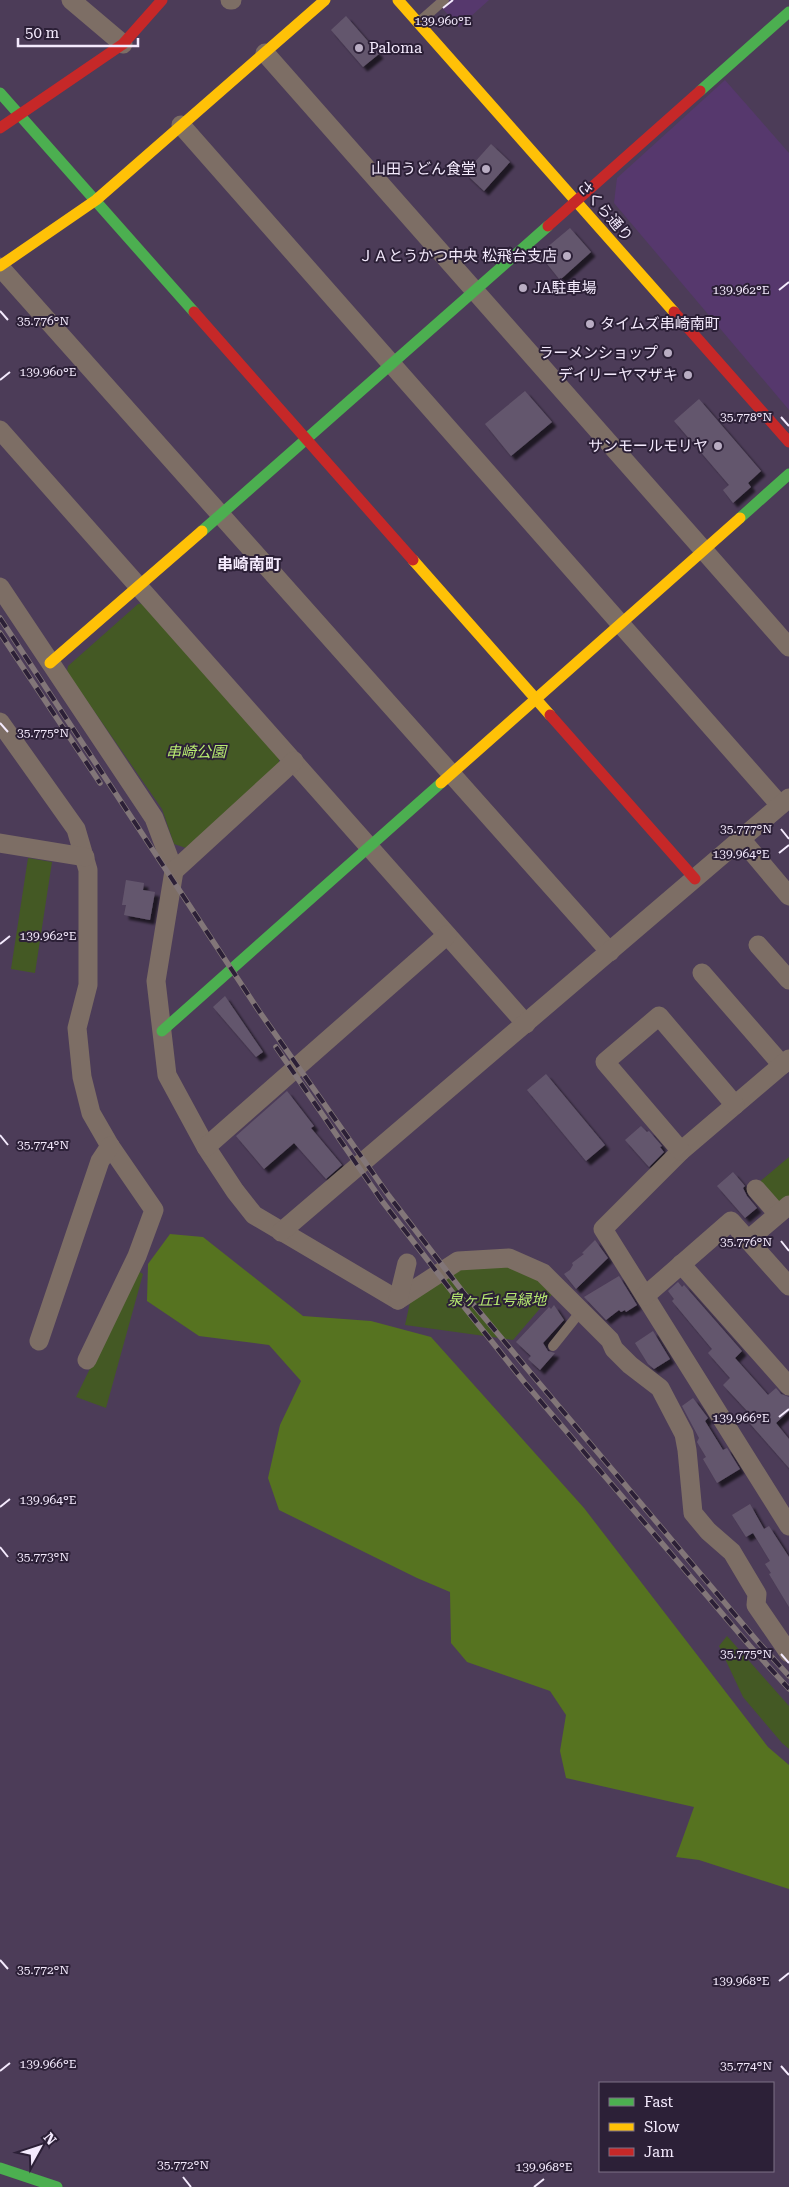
<svg xmlns="http://www.w3.org/2000/svg" width="789" height="2187" font-family="'Roboto Serif','Noto Sans JP',serif">
<style>
.built{fill:#56386d}
.green{fill:#445924}
.forest{fill:#567320}
.building{fill:#64576d;filter:url(#shadow)}
.lines{fill:none;stroke-linecap:round;stroke-linejoin:round}
.lane{stroke:#7d6e65;stroke-width:10}
.street{stroke:#7d6e65;stroke-width:19}
.fast{stroke:#4caf50;stroke-width:11}
.slow{stroke:#ffc107;stroke-width:11}
.jam{stroke:#c62828;stroke-width:11}
.rail-casing{stroke:#827678;stroke-width:5.5}
.rail{stroke:#2c2037;stroke-width:4;stroke-dasharray:11;stroke-linecap:butt}
.ticks{fill:none;stroke:#f4eafd;stroke-width:2}
.poi-dot{fill:#b9adc3;stroke:#2c2037;stroke-width:2}
.labels{text-anchor:middle;stroke-width:4;stroke-linejoin:round;paint-order:stroke}
.poi-label{font-size:15px;fill:#f4eafd;stroke:#2c2037;text-anchor:end}
.street-label{font-size:15px;fill:#f4eafd;stroke:#2c2037}
.park-label{font-size:15px;font-style:italic;fill:#b6ea70;stroke:#2c2037}
.neighbourhood-label{font-size:16px;font-weight:bold;fill:#f4eafd;stroke:#2c2037}
.ticks-label{font-size:12px;text-anchor:middle;fill:#f4eafd;stroke:#2c2037;stroke-width:4;stroke-linejoin:round;paint-order:stroke}
</style>
<defs>
<filter id="shadow"><feDropShadow dx="4.5" dy="4.5" stdDeviation="1" flood-color="#0009"/></filter>
</defs>
<rect width="100%" height="100%" fill="#4c3c58"/>
<!-- built -->
<g class="built">
<path d="M435,0H489L459,27Z"/>
<path d="M725,80L789,153V410L614,203L617,178Z"/>
</g>
<!-- green -->
<g class="green">
<path d="M144,603L279,755V766L186,848L174,844L162,809L67,672L68,666L138,604Z"/>
<path d="M28,858L52,862L35,973L11,969Z"/>
<path d="M789,1157V1198L781,1205L758,1183Z"/>
<path d="M508,1261L555,1291L513,1340L405,1325L411,1298L464,1265Z"/>
<path d="M138,1271L143,1274L106,1408L76,1397Z"/>
<path d="M727,1636L789,1706V1749L782,1743L743,1697L719,1646Z"/>
</g>
<!-- forest -->
<path class="forest" d="M170,1234L203,1237L303,1316L371,1321L431,1337L584,1508L768,1747L789,1765V1889L699,1860L676,1857L694,1807L566,1778L560,1751L566,1715L550,1691L467,1662L451,1643L450,1592L417,1578L279,1510L268,1478L280,1425L301,1381L269,1345L199,1336L147,1301L148,1264Z"/>
<!-- building -->
<g class="building">
<path d="M346,16L379,54L363,67L331,30Z"/>
<path d="M491,144L510,162L484,191L465,173Z"/>
<path d="M570,228L591,252L560,280L539,254Z"/>
<path d="M525,391L552,422L511,456L485,424Z"/>
<path d="M699,399L761,471L748,483L751,487L733,503L723,490L729,485L674,421Z"/>
<path d="M126,880L144,883L143,890L155,892L150,920L124,915L126,905H122Z"/>
<path d="M225,996L263,1052L256,1057L213,1007Z"/>
<path d="M546,1074L605,1145L586,1161L527,1090Z"/>
<path d="M287,1091L314,1126L311,1128L342,1165L326,1179L294,1143L264,1169L236,1136Z"/>
<path d="M641,1126L647,1132L649,1131L662,1146L660,1147L664,1152L649,1167L625,1140Z"/>
<path d="M733,1172L745,1186L743,1188L747,1196L757,1208L745,1218L717,1186Z"/>
<path d="M595,1240L608,1258L576,1289L564,1274L570,1270L573,1265L572,1263L584,1254L582,1253Z"/>
<path d="M619,1276L637,1305L626,1312L625,1310L621,1312L619,1310L606,1320L584,1297Z"/>
<path d="M678,1282L682,1287L684,1285L742,1351L735,1358L768,1395L776,1388L781,1394L789,1397V1411L776,1423L789,1439V1468L745,1418L750,1414L723,1385L730,1378L708,1353L712,1349L672,1301L674,1299L668,1291Z"/>
<path d="M554,1305L564,1320L543,1343L548,1351L555,1353L540,1370L528,1359L531,1356L516,1342L549,1307L551,1309Z"/>
<path d="M653,1331L670,1359L654,1369L648,1364L635,1343Z"/>
<path d="M693,1398L708,1418L705,1421L723,1450L727,1448L740,1469L717,1483L703,1459L706,1457L697,1442L699,1438L682,1406Z"/>
<path d="M750,1504L764,1529L769,1526L789,1557V1607L769,1574L771,1573L765,1564L770,1561L753,1533L746,1537L732,1515Z"/>
</g>
<g class="lines">
<!-- lane -->
<g class="lane">
<path d="M419,22L444,0"/>
<path d="M553,1346L581,1311"/>
</g>
<!-- street -->
<g class="street">
<path d="M71,0L123,44"/>
<path d="M230,0H232"/>
<path d="M265,53L789,647"/>
<path d="M181,125L780,805"/>
<path d="M0,267L610,952"/>
<path d="M0,430L526,1024"/>
<path d="M0,587L154,818L174,871L156,981L167,1075L206,1147L235,1191L254,1215L398,1300L458,1261L509,1258L543,1273L610,1340L614,1349L630,1365L660,1388L684,1434L687,1450L693,1513L708,1531L732,1552L757,1594L756,1605L789,1653"/>
<path d="M0,722L76,829L88,870V985L77,1028L82,1077L91,1113L110,1146L154,1210L137,1256L87,1360"/>
<path d="M741,839L789,896"/>
<path d="M0,843L85,857"/>
<path d="M174,871L294,761"/>
<path d="M758,945L789,980"/>
<path d="M702,973L782,1065"/>
<path d="M789,1059L681,1151L603,1229L789,1526"/>
<path d="M206,1147L447,935"/>
<path d="M681,1151L605,1062L659,1016L735,1105"/>
<path d="M756,1189L778,1214"/>
<path d="M281,1232L789,798"/>
<path d="M748,1240L789,1205"/>
<path d="M681,1264L789,1386"/>
<path d="M645,1296L731,1221L789,1286"/>
<path d="M398,1300L407,1263"/>
<path d="M39,1341L100,1161L110,1146"/>
</g>
<!-- fast -->
<g class="fast">
<path d="M700,91L789,12"/>
<path d="M0,93L194,312"/>
<path d="M740,518L789,474"/>
<path d="M202,531L548,226"/>
<path d="M162,1031L441,783"/>
<path d="M0,2168L57,2187"/>
</g>
<!-- slow -->
<g class="slow">
<path d="M398,0L674,312"/>
<path d="M0,266L96,200L325,0"/>
<path d="M413,560L550,715"/>
<path d="M50,663L202,531"/>
<path d="M441,783L740,518"/>
</g>
<!-- jam -->
<g class="jam">
<path d="M0,128L123,44L162,0"/>
<path d="M548,226L700,91"/>
<path d="M194,312L413,560"/>
<path d="M674,312L789,442"/>
<path d="M550,715L695,879"/>
</g>
<defs>
<g id="rail">
<path d="M0,618L259,1011L389,1196L463,1292L534,1377L758,1642L789,1676"/>
<path d="M0,633L100,783"/>
<path d="M276,1047L382,1201L453,1293L525,1383L749,1645L789,1689"/>
</g>
</defs>
<!-- rail casing -->
<use href="#rail" class="rail-casing"/>
<!-- rail -->
<use href="#rail" class="rail"/>
</g>
<!-- ticks -->
<path class="ticks" d="M443,8L453,0M779,290L789,282M0,311L8,320M0,380L10,372M781,417L789,426M0,723L8,732M781,829L789,839M779,853L789,845M0,944L10,936M0,1135L8,1145M781,1241L789,1251M779,1417L789,1409M0,1507L10,1499M0,1547L8,1557M781,1654L789,1663M0,1960L8,1969M779,1981L789,1973M781,2066L789,2075M0,2071L10,2063M183,2177L191,2187M534,2187L544,2179"/>
<!-- markers -->
<g class="poi-dot">
<circle cx="359" cy="48" r="5"/>
<circle cx="486" cy="169" r="5"/>
<circle cx="567" cy="256" r="5"/>
<circle cx="523" cy="288" r="5"/>
<circle cx="590" cy="324" r="5"/>
<circle cx="668" cy="353" r="5"/>
<circle cx="688" cy="375" r="5"/>
<circle cx="718" cy="446" r="5"/>
</g>
<g class="labels">
<!-- poi labels -->
<g class="poi-label">
<text x="369" y="53" text-anchor="start">Paloma</text>
<text x="476" y="174">山田うどん食堂</text>
<text x="557" y="261">ＪＡとうかつ中央 松飛台支店</text>
<text x="533" y="293" text-anchor="start">JA駐車場</text>
<text x="600" y="329" text-anchor="start">タイムズ串崎南町</text>
<text x="658" y="358">ラーメンショップ</text>
<text x="678" y="380">デイリーヤマザキ</text>
<text x="708" y="451">サンモールモリヤ</text>
</g>
<!-- street labels -->
<g class="street-label">
<text transform="translate(605 211) rotate(49)" y="5">さくら通り</text>
</g>
<!-- park labels -->
<g class="park-label">
<text x="196" y="757">串崎公園</text>
<text x="497" y="1305">泉ヶ丘1号緑地</text>
</g>
<!-- neighbourhood labels -->
<g class="neighbourhood-label">
<text x="249" y="570">串崎南町</text>
</g>
</g>
<g class="ticks-label">
<text x="443" y="25">139.960°E</text>
<text x="741" y="294">139.962°E</text>
<text x="43" y="325">35.776°N</text>
<text x="48" y="376">139.960°E</text>
<text x="746" y="421">35.778°N</text>
<text x="43" y="737">35.775°N</text>
<text x="746" y="833">35.777°N</text>
<text x="741" y="858">139.964°E</text>
<text x="48" y="940">139.962°E</text>
<text x="43" y="1149">35.774°N</text>
<text x="746" y="1246">35.776°N</text>
<text x="741" y="1422">139.966°E</text>
<text x="48" y="1504">139.964°E</text>
<text x="43" y="1561">35.773°N</text>
<text x="746" y="1658">35.775°N</text>
<text x="43" y="1974">35.772°N</text>
<text x="741" y="1985">139.968°E</text>
<text x="48" y="2068">139.966°E</text>
<text x="746" y="2070">35.774°N</text>
<text x="183" y="2169">35.772°N</text>
<text x="544" y="2171">139.968°E</text>
</g>
<!-- legend -->
<rect x="599" y="2082" width="175" height="90" fill="#2c2037" stroke="#7c7186"/>
<rect x="609" y="2098" width="25" height="8" fill="#4caf50" stroke="#7c7186"/>
<text x="644" y="2107" font-size="15" fill="#f4eafd">Fast</text>
<rect x="609" y="2123" width="25" height="8" fill="#ffc107" stroke="#7c7186"/>
<text x="644" y="2132" font-size="15" fill="#f4eafd">Slow</text>
<rect x="609" y="2148" width="25" height="8" fill="#c62828" stroke="#7c7186"/>
<text x="644" y="2157" font-size="15" fill="#f4eafd">Jam</text>
<!-- north arrow -->
<g transform="translate(40 2147) rotate(50)" stroke="#2c2037" stroke-width="4" paint-order="stroke">
<path d="M0-4L9 19L0 12L-9 19Z" fill="#f4eafd"/>
<text y="-8" font-size="14" font-weight="bold" text-anchor="middle" fill="#f4eafd">N</text>
</g>
<!-- scale -->
<path d="M18 38v8h120v-8" fill="none" stroke="#f4eafd" stroke-width="2.5"/>
<text x="25" y="38" font-size="15" fill="#f4eafd" stroke="#2c2037" stroke-width="4" paint-order="stroke">50 m</text>
</svg>
